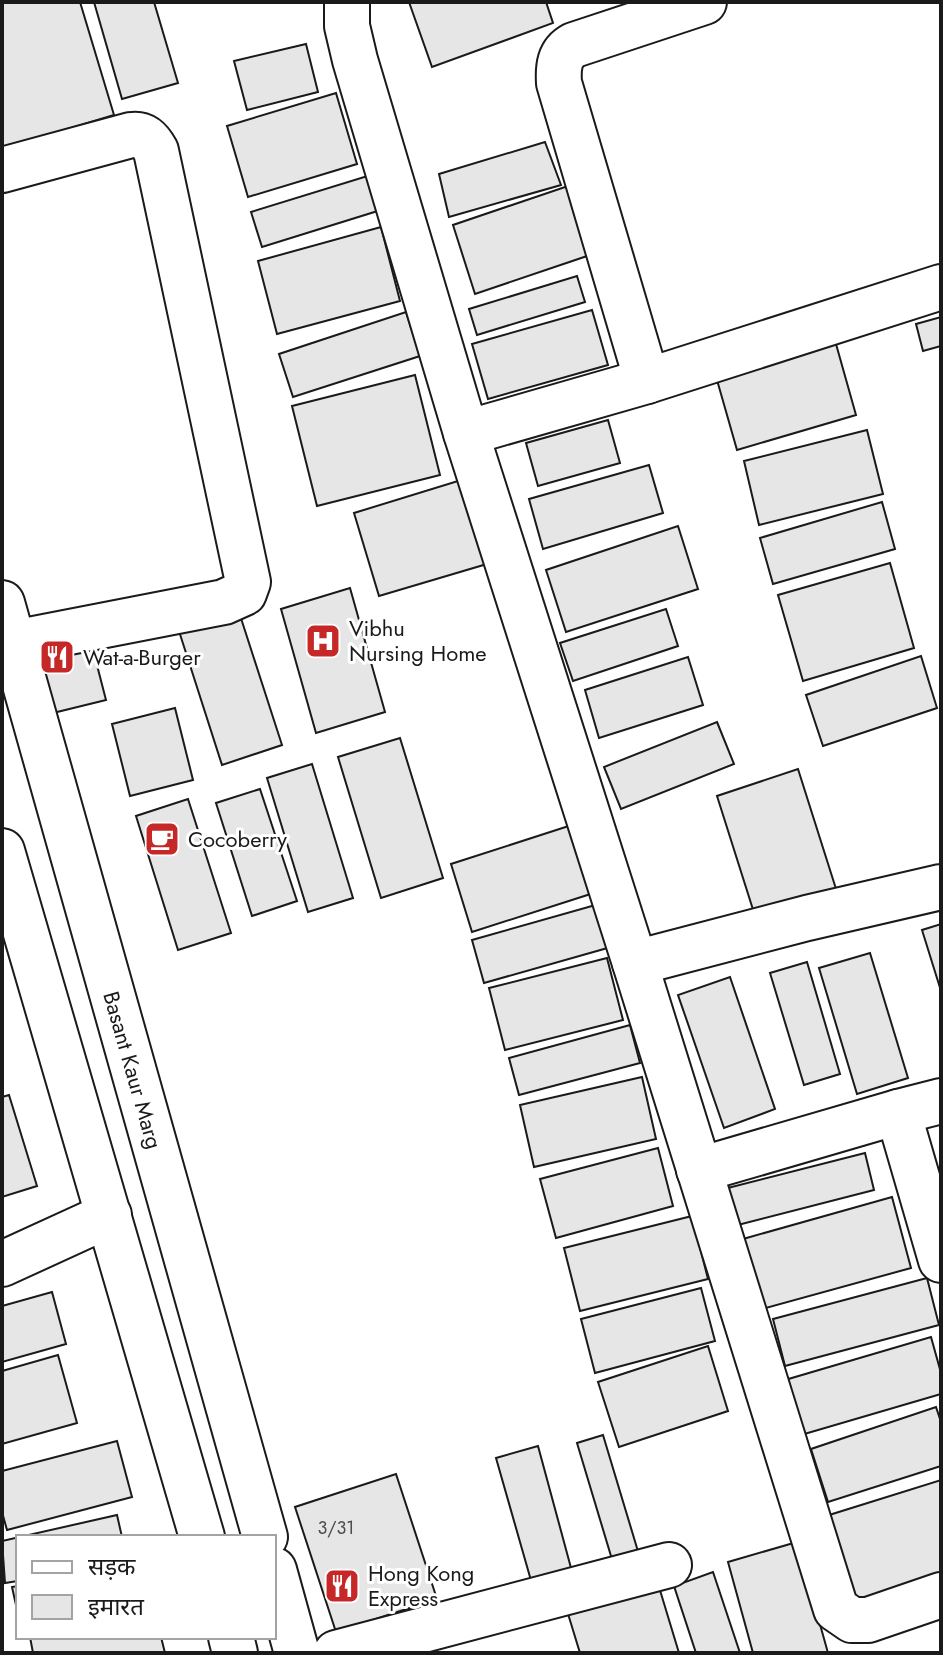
<svg xmlns="http://www.w3.org/2000/svg" width="943" height="1655" font-family="Jost,'Noto Sans Devanagari',sans-serif">
<style>
.building{fill:#e6e6e6;stroke:#1a1a1a;stroke-width:2}
.lines{fill:none;stroke-linecap:round;stroke-linejoin:round}
.minor-casing{stroke:#1a1a1a;stroke-width:48}
.secondary-casing{stroke:#1a1a1a;stroke-width:48}
.minor{stroke:#fff;stroke-width:44}
.secondary{stroke:#fff;stroke-width:44}
.labels{text-anchor:middle;stroke-width:6;stroke-linejoin:round;paint-order:stroke}
.number-label{font-size:18px;fill:#4d4d4d}
.poi-label{font-size:22px;fill:#1a1a1a;stroke:#fff;text-anchor:start}
.street-label{font-size:22px;fill:#1a1a1a;stroke:#fff}
</style>
<rect width="100%" height="100%" fill="#fff"/>
<!-- building -->
<g class="building">
<path d="M2,2H80L114,115L2,149Z"/>
<path d="M94,2H154L178,83L122,99Z"/>
<path d="M409,2H546L553,23L432,67Z"/>
<path d="M306,44L318,92L247,110L234,61Z"/>
<path d="M336,93L357,164L248,197L227,126Z"/>
<path d="M545,142L561,185L449,217L439,174Z"/>
<path d="M374,174L384,209L262,247L251,212Z"/>
<path d="M568,186L590,255L475,294L453,225Z"/>
<path d="M381,227L400,301L277,334L258,261Z"/>
<path d="M577,276L585,302L477,335L469,309Z"/>
<path d="M592,310L608,365L488,399L472,344Z"/>
<path d="M406,312L420,356L293,397L279,354Z"/>
<path d="M941,317V346L923,351L916,324Z"/>
<path d="M836,344L856,415L737,450L717,380Z"/>
<path d="M415,375L440,475L317,506L292,406Z"/>
<path d="M608,420L620,463L538,486L526,443Z"/>
<path d="M867,430L883,494L759,525L744,461Z"/>
<path d="M649,465L663,513L543,549L529,499Z"/>
<path d="M471,477L497,561L379,596L354,513Z"/>
<path d="M882,502L895,549L773,584L760,538Z"/>
<path d="M678,526L698,589L566,632L546,570Z"/>
<path d="M890,563L914,648L803,681L778,595Z"/>
<path d="M350,588L385,712L316,733L281,609Z"/>
<path d="M238,609L282,745L222,765L178,628Z"/>
<path d="M666,609L678,646L573,681L560,643Z"/>
<path d="M91,642L106,700L53,713L39,656Z"/>
<path d="M921,656L937,708L823,746L806,695Z"/>
<path d="M688,657L703,705L599,738L585,690Z"/>
<path d="M175,708L193,780L130,796L112,724Z"/>
<path d="M717,722L734,764L621,809L604,767Z"/>
<path d="M400,738L443,878L381,898L338,757Z"/>
<path d="M312,764L353,898L308,912L267,778Z"/>
<path d="M798,769L837,892L756,919L717,796Z"/>
<path d="M260,789L297,901L252,916L216,803Z"/>
<path d="M188,799L231,933L178,950L136,816Z"/>
<path d="M581,822L603,890L472,932L451,864Z"/>
<path d="M599,904L611,947L484,983L472,940Z"/>
<path d="M941,924V991L922,930Z"/>
<path d="M870,953L908,1078L857,1094L819,968Z"/>
<path d="M607,958L623,1020L505,1050L489,988Z"/>
<path d="M807,962L840,1074L804,1085L770,973Z"/>
<path d="M730,977L775,1109L724,1128L678,995Z"/>
<path d="M630,1025L640,1063L519,1095L509,1058Z"/>
<path d="M642,1077L656,1139L534,1167L520,1105Z"/>
<path d="M9,1095L37,1186L2,1197V1097Z"/>
<path d="M658,1148L673,1206L556,1238L540,1179Z"/>
<path d="M865,1153L874,1190L726,1228L716,1191Z"/>
<path d="M892,1197L911,1268L762,1309L743,1239Z"/>
<path d="M692,1216L708,1279L580,1311L564,1248Z"/>
<path d="M927,1278L939,1325L785,1366L773,1319Z"/>
<path d="M701,1288L715,1341L595,1373L581,1319Z"/>
<path d="M52,1292L66,1344L2,1362V1306Z"/>
<path d="M931,1337L941,1373V1394L801,1435L785,1380Z"/>
<path d="M708,1346L728,1411L619,1447L598,1382Z"/>
<path d="M58,1355L77,1423L2,1444V1371Z"/>
<path d="M936,1407L941,1422V1466L828,1502L811,1449Z"/>
<path d="M603,1435L640,1558L614,1566L577,1443Z"/>
<path d="M117,1441L132,1497L7,1530L2,1512V1471Z"/>
<path d="M538,1446L574,1579L534,1591L496,1458Z"/>
<path d="M396,1474L437,1599L336,1632L295,1507Z"/>
<path d="M941,1480V1581L855,1608L826,1516Z"/>
<path d="M117,1515L122,1537H18V1581L5,1583L2,1541Z"/>
<path d="M797,1542L828,1653H753L728,1562Z"/>
<path d="M713,1572L740,1653H696L674,1586Z"/>
<path d="M656,1577L679,1653H580L565,1604Z"/>
<path d="M18,1586V1614L12,1587Z"/>
<path d="M30,1637H161L165,1653H33Z"/>
</g>
<g class="lines">
<defs>
<g id="minor">
<path d="M347,2V26L355,60L466,433L647,381"/>
<path d="M704,2L574,45C559,53 558,67 559,83L647,381L941,287"/>
<path d="M2,170L131,135C144,133 150,140 156,151L248,582L244,593L224,602L13,643"/>
<path d="M466,433L635,963L836,1609L852,1620H868L941,1595"/>
<path d="M635,963L807,918L941,887"/>
<path d="M941,1101L898,1112L941,1260"/>
<path d="M699,1170L898,1112"/>
<path d="M2,1264L109,1215"/>
<path d="M336,1653L669,1565"/>
</g>
<g id="secondary">
<path d="M2,603L265,1537"/>
<path d="M2,851L202,1537"/>
<path d="M274,1570L297,1653"/>
<path d="M231,1637L235,1653"/>
</g>
</defs>
<!-- minor casing -->
<use href="#minor" class="minor-casing"/>
<!-- secondary casing -->
<use href="#secondary" class="secondary-casing"/>
<!-- minor -->
<use href="#minor" class="minor"/>
<!-- secondary -->
<use href="#secondary" class="secondary"/>
</g>
<!-- icons -->
<defs>
<symbol id="hospital-square" viewBox="-11 -11 22 22"><rect x="-9" y="-9" width="18" height="18" rx="4" fill="#c62828" stroke="#fff"/><path d="M-5-5h3v3.5h4V-5h3V5h-3V1.5h-4V5h-3Z" fill="#fff"/></symbol>
<symbol id="restaurant-square" viewBox="-11 -11 22 22"><rect x="-9" y="-9" width="18" height="18" rx="4" fill="#c62828" stroke="#fff"/><path d="M-5-6h1v4h1v-4h1v4h1v-4h1v5L-1.5 .5V6h-2V.5L-5-1ZM5-6V6H3V1.5H1.5Q1.5-4 5-6Z" fill="#fff"/></symbol>
<symbol id="cafe-square" viewBox="-11 -11 22 22"><rect x="-9" y="-9" width="18" height="18" rx="4" fill="#c62828" stroke="#fff"/><path d="M-5.5-4.5H6V0H3Q3 3.5 0 3.5H-2.5Q-5.5 3.5-5.5 0ZM3-3.2v2h1.7v-2ZM-6 4.5H4V6H-6Z" fill="#fff"/></symbol>
</defs>
<g fill-rule="evenodd">
<use href="#hospital-square" x="303" y="621" width="40" height="40"/>
<use href="#restaurant-square" x="37" y="637" width="40" height="40"/>
<use href="#cafe-square" x="142" y="819" width="40" height="40"/>
<use href="#restaurant-square" x="322" y="1566" width="40" height="40"/>
</g>
<g class="labels">
<!-- number labels -->
<g class="number-label">
<text x="336" y="1534">3/31</text>
</g>
<!-- poi labels -->
<g class="poi-label">
<text x="349" y="636">Vibhu<tspan x="349" dy="25">Nursing Home</tspan></text>
<text x="83" y="665">Wat-a-Burger</text>
<text x="188" y="847">Cocoberry</text>
<text x="368" y="1581">Hong Kong<tspan x="368" dy="25">Express</tspan></text>
</g>
<!-- street labels -->
<g class="street-label">
<text transform="translate(133 1070) rotate(74)" y="8">Basant Kaur Marg</text>
</g>
</g>
<!-- border -->
<rect width="943" height="1655" fill="none" stroke="#1a1a1a" stroke-width="8"/>
<!-- legend -->
<rect x="16" y="1535" width="260" height="104" fill="#ffffff" stroke="#a3a3a3" stroke-width="2"/>
<rect x="32" y="1561" width="40" height="12" fill="#ffffff" stroke="#a3a3a3" stroke-width="2"/>
<text x="88" y="1575" font-size="24" fill="#1a1a1a">सड़क</text>
<rect x="32" y="1595" width="40" height="24" fill="#e6e6e6" stroke="#a3a3a3" stroke-width="2"/>
<text x="88" y="1615" font-size="24" fill="#1a1a1a">इमारत</text>
</svg>
